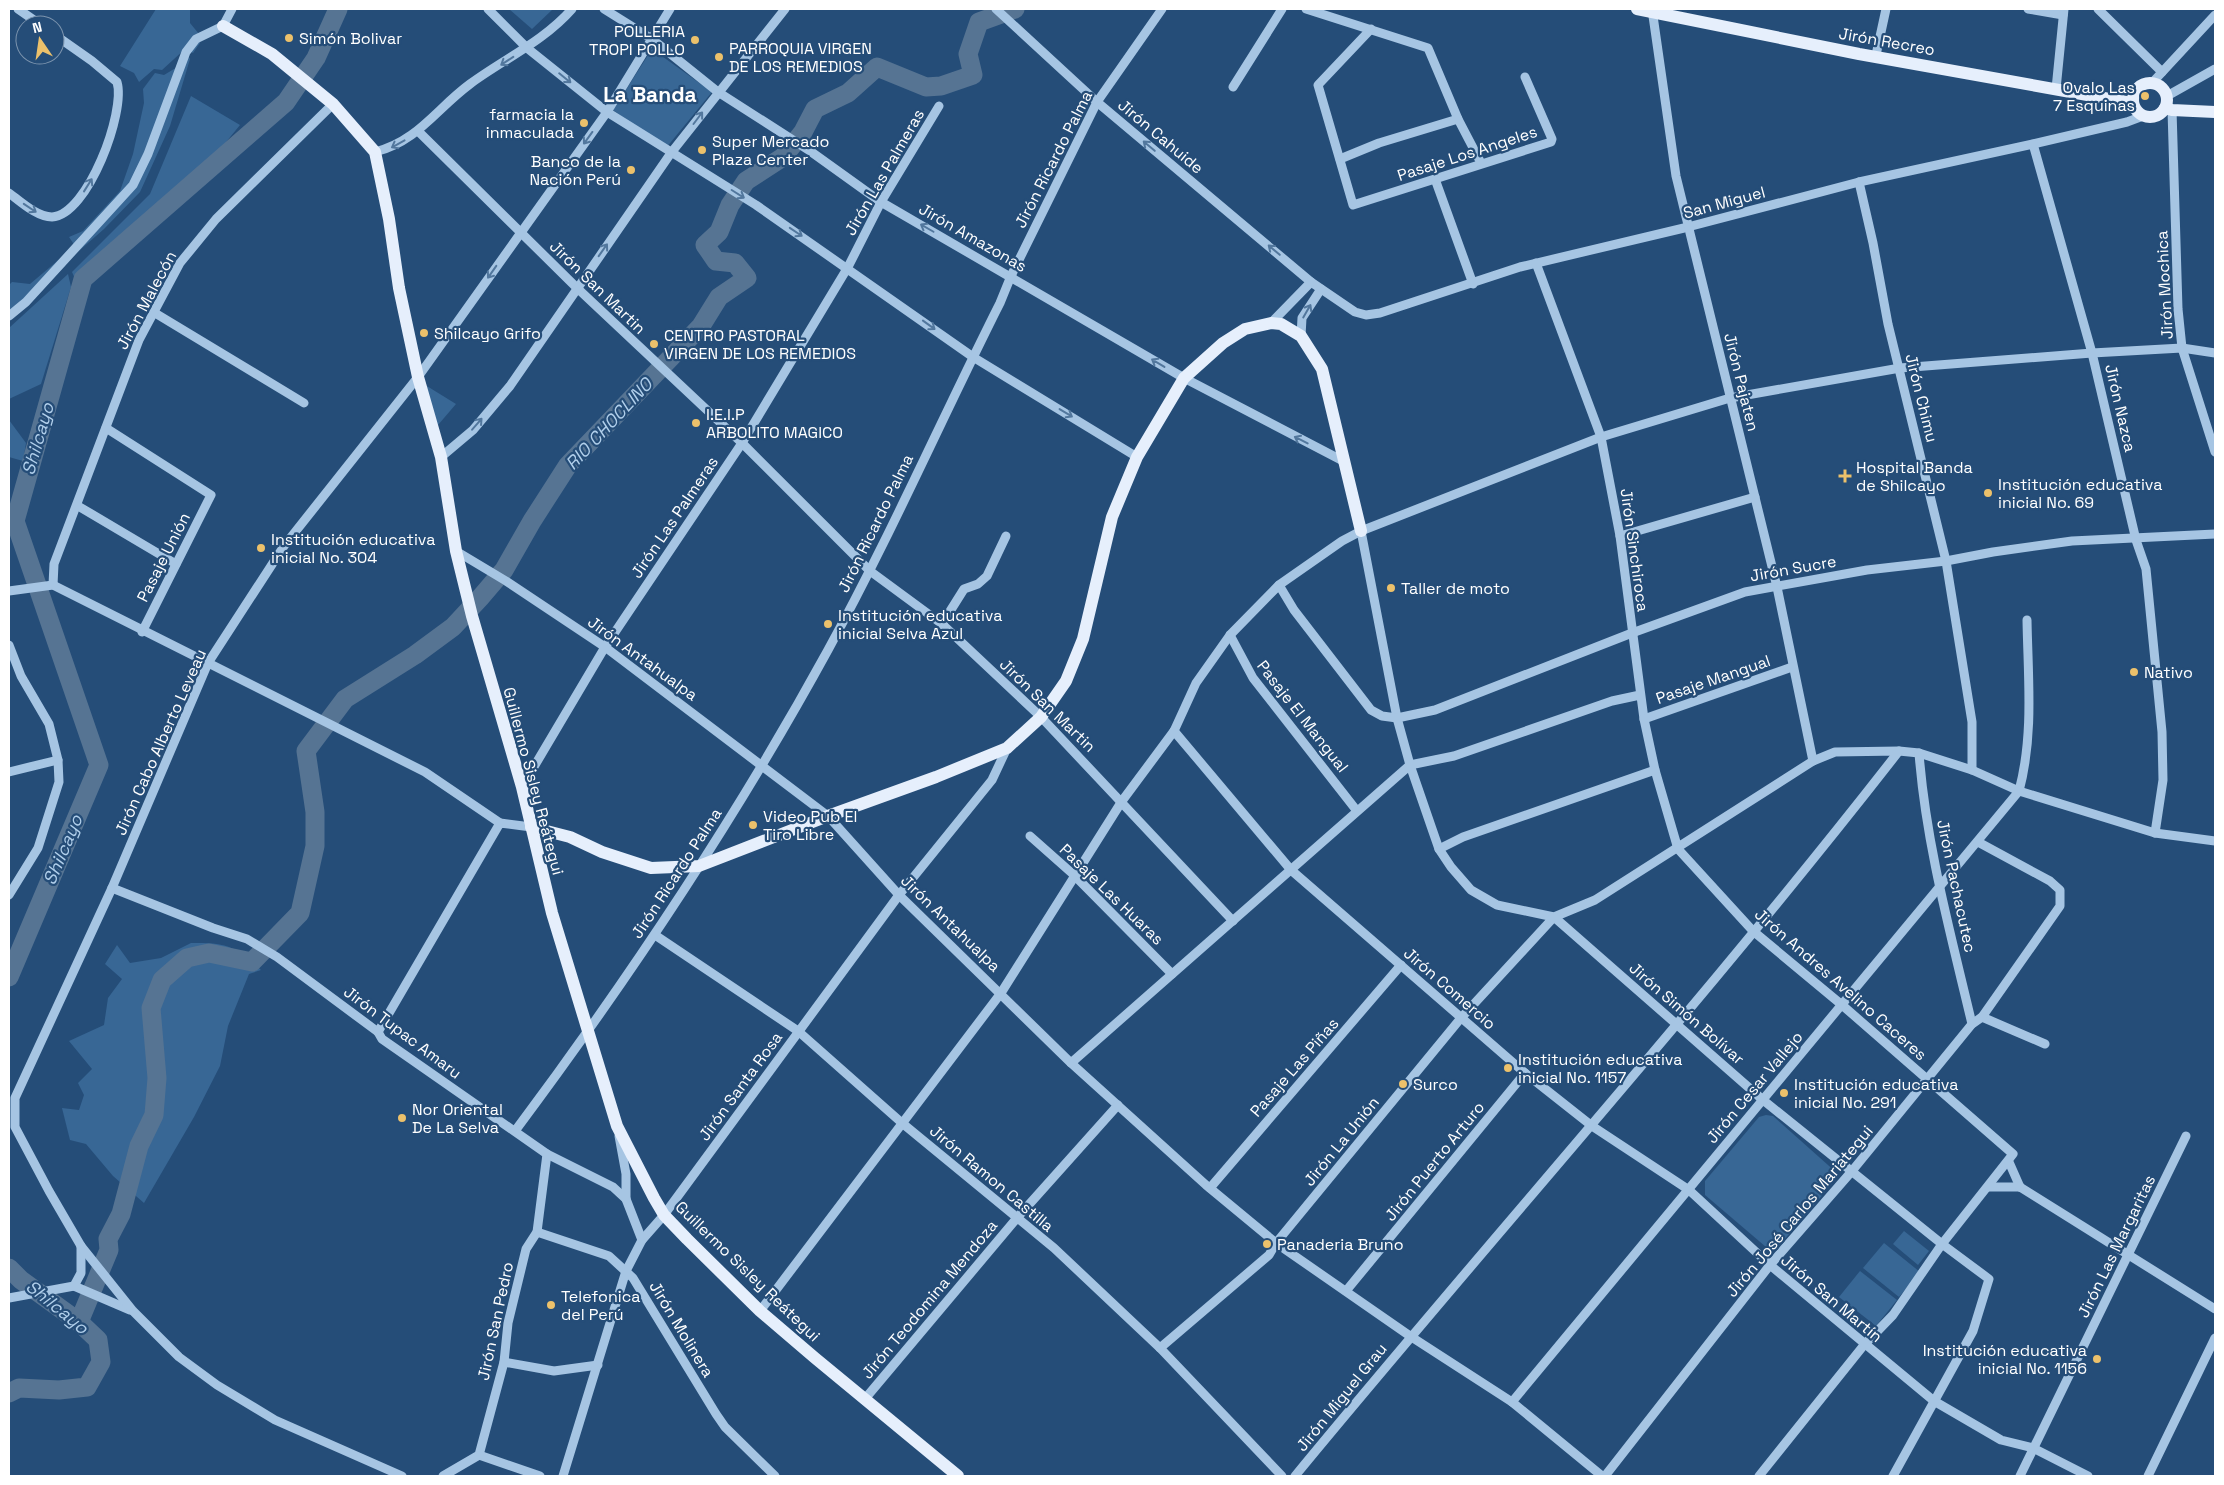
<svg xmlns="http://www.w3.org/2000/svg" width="2224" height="1485" font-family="'Space Grotesk',sans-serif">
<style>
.green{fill:#386795}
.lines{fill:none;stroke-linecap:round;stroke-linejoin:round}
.river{stroke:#567493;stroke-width:19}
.minor{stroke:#a6c5e3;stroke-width:9}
.major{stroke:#e6effc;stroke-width:12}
.oneway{stroke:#52779d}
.poi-dot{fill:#ecc16b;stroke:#254d78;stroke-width:2}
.labels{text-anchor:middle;stroke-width:4.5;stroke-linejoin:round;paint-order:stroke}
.poi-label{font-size:16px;fill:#fff;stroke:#254d78;text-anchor:start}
.street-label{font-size:16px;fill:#fff;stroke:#254d78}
.water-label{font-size:18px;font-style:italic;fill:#b1cfeb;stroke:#254d78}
.district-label{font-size:21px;font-weight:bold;fill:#fff;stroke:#254d78}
</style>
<rect width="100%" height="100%" fill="#254d78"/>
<!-- green -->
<g class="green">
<path d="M156,9H190V23L199,34L200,43L193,53L185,49L162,70L154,69L139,82L134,73L120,66Z"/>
<path d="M509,9H553L532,29Z"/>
<path d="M652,49L712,92L666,148L613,110Z"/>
<path d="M187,54L190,59L170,126L140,192L104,229L9,312V285L12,282L30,284L75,246L69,237L83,231L120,191L133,154L144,103L143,89L155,73L164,75L179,66Z"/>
<path d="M191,96L240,125L217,153L121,237L76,281L72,272L150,194Z"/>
<path d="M68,274L71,287L41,384L9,399V328Z"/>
<path d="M422,383L456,404L432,432Z"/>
<path d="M9,420L26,443L23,461L9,457Z"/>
<path d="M191,943C228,943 233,945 261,970L249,974L228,1026L220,1066L194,1117L144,1203L113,1176L86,1144L70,1140L62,1108L79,1110L84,1095L78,1083L92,1069L69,1041L104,1025L108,998L122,979L105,964L117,945L130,963L161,958Z"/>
<path d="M1766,1115L1773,1116L1837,1173V1178L1778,1247H1766L1705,1195V1181L1759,1117Z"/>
<path d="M1904,1231L1929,1251L1918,1265L1893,1244Z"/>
<path d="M1884,1243L1920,1272L1899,1297L1863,1268Z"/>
<path d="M1860,1271L1897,1300L1876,1326L1839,1297Z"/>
</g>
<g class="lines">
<!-- river -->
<g class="river">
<path d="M9,977L99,765L15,521L83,279L286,102L316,58L338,9"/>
<path d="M9,1268L21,1280L79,1322L98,1340L101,1362L87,1387L59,1390L19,1388L9,1393"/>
<path d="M79,1322L109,1250L108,1239L121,1214L139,1146L154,1115L157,1078L151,1008L162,980L187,958L209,953L252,962L300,913L315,846V812L306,751L345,699L415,655L453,627L480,598L504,570L532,521L568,465L701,326L719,297L747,278L735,263L716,261L705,245L719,232L730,205L746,181L783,157L803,132L815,109L848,93L877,67L926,87L941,86L973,75L968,54L979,22L1015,9"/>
</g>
<!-- minor -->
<g class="minor">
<path d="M18,9L41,25"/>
<path d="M488,9L527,48L607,112L756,205L973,357L1137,457"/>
<path d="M604,9L652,39L718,92L810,151L881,202L1184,378L1345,462"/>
<path d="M996,9L1097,102L1311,282L1355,312L1366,315L1380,313L1520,267L1684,228L1859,182L2033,144L2127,122L2143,116"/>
<path d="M1306,9L1428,48L1458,119L1481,163"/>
<path d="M1652,9L1676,176L1777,587L1813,761"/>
<path d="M2028,9L2063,15"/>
<path d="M2098,9L2162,72"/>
<path d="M1371,29L1318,85L1353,205L1551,142L1552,139L1525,77"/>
<path d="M1876,55L1886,9"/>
<path d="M2152,83L2215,15"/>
<path d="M1233,87L1282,9"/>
<path d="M2056,89L2064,9"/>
<path d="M2167,96L2215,69"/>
<path d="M2172,110L2178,309L2182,348L2215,452"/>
<path d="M418,131L576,287L742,443L870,571L942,624L1041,717L1233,921"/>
<path d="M2033,144L2092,353L2136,540L2146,569L2162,732L2163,780L2155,833"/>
<path d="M375,152C418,141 436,109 470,84C504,59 544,41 572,9"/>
<path d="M1340,159L1379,143L1458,119"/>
<path d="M1435,179L1473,284"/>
<path d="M1859,182L1873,243L1888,324L1946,561L1972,722V770"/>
<path d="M9,193C21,202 37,217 52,217C88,215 126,111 117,82L92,61L55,35"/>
<path d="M1536,263L1601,437L1620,536L1644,719L1655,770L1678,849L1753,931L1842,1005L2013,1154L1942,1244L1893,1315L1864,1345L1759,1476"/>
<path d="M155,313L304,403"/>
<path d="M9,316L26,302L133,185L148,154L186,52L196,39L223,26L232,9"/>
<path d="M1271,323L1311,282"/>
<path d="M1301,336L1302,318L1321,289"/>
<path d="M106,428L211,495L142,632"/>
<path d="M441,457L473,430L510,386L671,153L785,9"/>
<path d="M78,506L176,564"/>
<path d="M1361,531L1397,718L1410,765L1431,826L1439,849L1451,867L1471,890L1497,905L1554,917L1595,900L1813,761L1835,752L1899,751L1919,753L1972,770L2019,791L2155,833L2215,841"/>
<path d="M1620,536L1755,497"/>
<path d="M456,551L506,581L605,647L828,816L899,895L1071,1063L1206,1185L1276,1243L1410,1336L1512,1402L1602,1476"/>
<path d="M53,585L54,564L139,340L180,263L216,219L333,104"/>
<path d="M1279,585L1294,610L1371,710L1382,716L1397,718L1435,710L1632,633L1745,592L1867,570L1946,561L1993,552L2072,541L2215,534"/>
<path d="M9,591L53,585L425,772L500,823"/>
<path d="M942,624L964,589L978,584L987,576L1006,536"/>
<path d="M1230,635L1253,678L1357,811"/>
<path d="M9,645L21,676L49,724L58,760L59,782L38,848L9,895"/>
<path d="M1644,719L1792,667"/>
<path d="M1174,731L1291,870L1525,1073L1592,1126L1689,1190L1770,1265L1934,1401L2001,1440L2033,1448L2088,1476"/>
<path d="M1919,753C1926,845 1951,935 1972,1024"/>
<path d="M9,772L58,760"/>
<path d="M522,787L605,647L742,443L848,267L881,202L939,106"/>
<path d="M1030,836L1074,875L1172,974"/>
<path d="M1439,849L1463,837L1655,770"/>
<path d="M112,888L213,928L247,939L277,957L378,1032L382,1039L547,1154L613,1187L626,1199L642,1240"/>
<path d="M655,935L798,1031L902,1123L1054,1248L1160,1348L1282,1476"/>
<path d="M1982,1017L2045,1044"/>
<path d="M378,1032L500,823L531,827"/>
<path d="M1071,1063L1410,765L1454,756L1612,701L1640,695"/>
<path d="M515,1131C630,977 736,818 828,650C890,537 942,418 1000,303L1011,276L1097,102L1162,9"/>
<path d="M619,1136L626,1174V1199"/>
<path d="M2009,1162L2020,1187"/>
<path d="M1989,1187H2020"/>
<path d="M2020,1187L2215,1309"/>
<path d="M1210,1188L1401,965"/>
<path d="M537,1232L609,1256L633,1278L716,1414L725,1427L775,1476"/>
<path d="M74,1286L130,1310"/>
<path d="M1346,1291L1525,1073"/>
<path d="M9,1298L74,1286L81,1273V1246"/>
<path d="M760,1311L1001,993L1122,801L1174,731L1196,683L1230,635L1279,585L1342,541L1361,531L1601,437L1730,398L1900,368L2092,353L2182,348L2215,353"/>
<path d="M1160,1348L1269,1255L1276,1243L1461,1018L1554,917L1763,1100L1942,1244L1989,1279L1973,1331L1893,1476"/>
<path d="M504,1362L554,1371L598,1365"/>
<path d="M864,1400L1017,1218L1118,1105"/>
<path d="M1512,1402L2019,791C2034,735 2028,678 2027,620"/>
<path d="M479,1455L540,1476"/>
<path d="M402,1476L275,1420L217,1385L179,1357L133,1311L81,1246L49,1191L15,1127V1098L112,888L208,663L284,546L418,377L607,112L670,9"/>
<path d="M443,1476L479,1455L504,1362L508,1323L526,1249L537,1232L547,1154"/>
<path d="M563,1476L626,1271L642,1240L664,1215L899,895L992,780L1007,748"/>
<path d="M1295,1476C1495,1233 1706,999 1899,751"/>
<path d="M1605,1476L1770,1265L1852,1171L1972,1024L1982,1017L2060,906V890L2050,881L1978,842"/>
<path d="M2020,1476L2186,1136"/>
<path d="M2148,1476L2215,1338"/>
</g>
<!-- major -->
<g class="major">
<path d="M1637,9L1859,54L2132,103"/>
<path d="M223,26L272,54L333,104L375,152L389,219L399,288L418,377L441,457L456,551L472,616L522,787L552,913L617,1126L654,1198L664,1215L687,1239L760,1311L815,1358L958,1476"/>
<circle cx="2150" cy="100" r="17"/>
<path d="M2165,108L2172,110L2215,112"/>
<path d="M531,827L570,837L602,852L651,868L699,866L828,816L936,777L1007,748L1041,717L1066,681L1083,639L1112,517L1137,457L1184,378L1223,343L1245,329L1271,323L1281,324L1301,336L1322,369L1361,531"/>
</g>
</g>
<!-- one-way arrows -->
<defs><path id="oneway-shaft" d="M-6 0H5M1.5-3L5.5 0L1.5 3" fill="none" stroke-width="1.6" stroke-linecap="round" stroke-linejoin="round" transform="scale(1.25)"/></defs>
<g class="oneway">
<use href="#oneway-shaft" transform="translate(507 61) rotate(147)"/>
<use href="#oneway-shaft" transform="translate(565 78) rotate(39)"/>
<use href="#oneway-shaft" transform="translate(698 118) rotate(-53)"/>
<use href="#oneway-shaft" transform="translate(588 138) rotate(126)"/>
<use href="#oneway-shaft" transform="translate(398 144) rotate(151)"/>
<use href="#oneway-shaft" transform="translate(1149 146) rotate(-140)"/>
<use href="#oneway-shaft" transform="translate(88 185) rotate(-58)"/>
<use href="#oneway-shaft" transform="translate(738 194) rotate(32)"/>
<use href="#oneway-shaft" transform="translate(30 208) rotate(34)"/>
<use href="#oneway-shaft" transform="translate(927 228) rotate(-150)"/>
<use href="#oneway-shaft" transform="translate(796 232) rotate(34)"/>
<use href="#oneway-shaft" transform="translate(603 250) rotate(-55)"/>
<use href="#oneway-shaft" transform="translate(1274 250) rotate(-140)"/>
<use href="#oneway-shaft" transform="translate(492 272) rotate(125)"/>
<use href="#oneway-shaft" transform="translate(1307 311) rotate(-60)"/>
<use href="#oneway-shaft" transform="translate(929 325) rotate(36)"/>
<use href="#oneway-shaft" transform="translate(1158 363) rotate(-149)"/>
<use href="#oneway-shaft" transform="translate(1066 413) rotate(31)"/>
<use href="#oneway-shaft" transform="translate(477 424) rotate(-49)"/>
<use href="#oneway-shaft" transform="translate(1301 440) rotate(-153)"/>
</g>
<!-- markers -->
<g class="poi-dot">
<circle cx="289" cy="38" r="5"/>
<circle cx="695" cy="40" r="5"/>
<circle cx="719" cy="57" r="5"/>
<circle cx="2145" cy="96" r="5"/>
<circle cx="584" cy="123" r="5"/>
<circle cx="702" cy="150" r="5"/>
<circle cx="631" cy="170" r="5"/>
<circle cx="424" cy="333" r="5"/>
<circle cx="654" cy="344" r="5"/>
<circle cx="696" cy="423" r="5"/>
<path d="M1842.5 468.5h5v5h5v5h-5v5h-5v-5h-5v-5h5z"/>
<circle cx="1988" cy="493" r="5"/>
<circle cx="261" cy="548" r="5"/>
<circle cx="1391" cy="588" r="5"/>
<circle cx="828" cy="624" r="5"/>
<circle cx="2134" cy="672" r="5"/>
<circle cx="753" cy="825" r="5"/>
<circle cx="1508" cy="1068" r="5"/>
<circle cx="1403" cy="1084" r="5"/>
<circle cx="1784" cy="1093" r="5"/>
<circle cx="402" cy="1118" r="5"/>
<circle cx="1267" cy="1244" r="5"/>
<circle cx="551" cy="1305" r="5"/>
<circle cx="2097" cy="1359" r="5"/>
</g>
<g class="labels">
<!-- poi labels -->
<g class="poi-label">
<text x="685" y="37" text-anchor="end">POLLERIA<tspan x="685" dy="18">TROPI POLLO</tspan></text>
<text x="299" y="44">Simón Bolivar</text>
<text x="729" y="54">PARROQUIA VIRGEN<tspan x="729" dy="18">DE LOS REMEDIOS</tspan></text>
<text x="2135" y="93" text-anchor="end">Ovalo Las<tspan x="2135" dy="18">7 Esquinas</tspan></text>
<text x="574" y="120" text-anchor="end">farmacia la<tspan x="574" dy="18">inmaculada</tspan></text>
<text x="712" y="147">Super Mercado<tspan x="712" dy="18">Plaza Center</tspan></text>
<text x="621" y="167" text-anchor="end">Banco de la<tspan x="621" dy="18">Nación Perú</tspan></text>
<text x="434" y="339">Shilcayo Grifo</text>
<text x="664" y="341">CENTRO PASTORAL<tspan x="664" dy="18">VIRGEN DE LOS REMEDIOS</tspan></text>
<text x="706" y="420">I.E.I.P<tspan x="706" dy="18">ARBOLITO MAGICO</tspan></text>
<text x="1856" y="473">Hospital Banda<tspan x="1856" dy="18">de Shilcayo</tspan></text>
<text x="1998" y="490">Institución educativa<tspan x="1998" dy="18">inicial No. 69</tspan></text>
<text x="271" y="545">Institución educativa<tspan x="271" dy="18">inicial No. 304</tspan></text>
<text x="1401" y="594">Taller de moto</text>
<text x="838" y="621">Institución educativa<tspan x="838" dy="18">inicial Selva Azul</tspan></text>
<text x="2144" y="678">Nativo</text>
<text x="763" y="822">Video Pub El<tspan x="763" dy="18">Tiro Libre</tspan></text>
<text x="1518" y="1065">Institución educativa<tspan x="1518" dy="18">inicial No. 1157</tspan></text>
<text x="1413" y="1090">Surco</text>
<text x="1794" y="1090">Institución educativa<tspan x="1794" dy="18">inicial No. 291</tspan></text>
<text x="412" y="1115">Nor Oriental<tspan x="412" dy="18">De La Selva</tspan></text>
<text x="1277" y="1250">Panaderia Bruno</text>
<text x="561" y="1302">Telefonica<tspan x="561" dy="18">del Perú</tspan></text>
<text x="2087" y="1356" text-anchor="end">Institución educativa<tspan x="2087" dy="18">inicial No. 1156</tspan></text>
</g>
<!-- street labels -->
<g class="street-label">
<text transform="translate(1887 41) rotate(10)" y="6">Jirón Recreo</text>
<text transform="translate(1161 136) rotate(40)" y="6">Jirón Cahuide</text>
<text transform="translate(1467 153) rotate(-18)" y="6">Pasaje Los Angeles</text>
<text transform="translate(1053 159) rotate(-63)" y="6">Jirón Ricardo Palma</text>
<text transform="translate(884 172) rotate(-60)" y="6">Jirón Las Palmeras</text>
<text transform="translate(1724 202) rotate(-15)" y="6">San Miguel</text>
<text transform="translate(973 237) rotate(30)" y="6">Jirón Amazonas</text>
<text transform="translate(2164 285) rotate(-93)" y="6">Jirón Mochica</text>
<text transform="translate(598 287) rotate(44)" y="6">Jirón San Martin</text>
<text transform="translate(146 300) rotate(-62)" y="6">Jirón Malecón</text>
<text transform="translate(1742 382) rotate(76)" y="6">Jirón Pajaten</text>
<text transform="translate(1922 398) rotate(76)" y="6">Jirón Chimu</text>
<text transform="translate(2121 408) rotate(77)" y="6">Jirón Nazca</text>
<text transform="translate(674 517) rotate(-56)" y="6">Jirón Las Palmeras</text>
<text transform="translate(875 523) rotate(-64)" y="6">Jirón Ricardo Palma</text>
<text transform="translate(1635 550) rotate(82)" y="6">Jirón Sinchiroca</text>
<text transform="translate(163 557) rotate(-63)" y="6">Pasaje Unión</text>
<text transform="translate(1793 568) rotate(-10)" y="6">Jirón Sucre</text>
<text transform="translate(643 658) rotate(36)" y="6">Jirón Antahualpa</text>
<text transform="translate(1713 679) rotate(-19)" y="6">Pasaje Mangual</text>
<text transform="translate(1048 705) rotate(44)" y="6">Jirón San Martin</text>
<text transform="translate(1303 716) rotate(52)" y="6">Pasaje El Mangual</text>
<text transform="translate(160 742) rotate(-66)" y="6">Jirón Cabo Alberto Leveau</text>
<text transform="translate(534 781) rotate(75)" y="6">Guillermo Sisley Reátegui</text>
<text transform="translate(676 873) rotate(-57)" y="6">Jirón Ricardo Palma</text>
<text transform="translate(1957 886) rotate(78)" y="6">Jirón Pachacutec</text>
<text transform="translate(1112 894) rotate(44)" y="6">Pasaje Las Huaras</text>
<text transform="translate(951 923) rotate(44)" y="6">Jirón Antahualpa</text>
<text transform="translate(1841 984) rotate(41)" y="6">Jirón Andres Avelino Caceres</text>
<text transform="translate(1450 988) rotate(41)" y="6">Jirón Comercio</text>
<text transform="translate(1687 1013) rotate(41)" y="6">Jirón Simón Bolívar</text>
<text transform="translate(403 1032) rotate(37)" y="6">Jirón Tupac Amaru</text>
<text transform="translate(1294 1067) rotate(-49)" y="6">Pasaje Las Piñas</text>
<text transform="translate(740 1086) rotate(-54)" y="6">Jirón Santa Rosa</text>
<text transform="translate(1754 1087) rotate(-50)" y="6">Jirón Cesar Vallejo</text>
<text transform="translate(1341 1141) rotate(-51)" y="6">Jirón La Unión</text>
<text transform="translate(1434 1161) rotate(-51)" y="6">Jirón Puerto Arturo</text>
<text transform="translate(992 1178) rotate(40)" y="6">Jirón Ramon Castilla</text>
<text transform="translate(1799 1211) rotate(-50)" y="6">Jirón José Carlos Mariategui</text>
<text transform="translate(2116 1246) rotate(-64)" y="6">Jirón Las Margaritas</text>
<text transform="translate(748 1271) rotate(44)" y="6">Guillermo Sisley Reátegui</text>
<text transform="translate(1832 1298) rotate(40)" y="6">Jirón San Martín</text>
<text transform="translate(929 1299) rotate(-50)" y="6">Jirón Teodomina Mendoza</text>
<text transform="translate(495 1321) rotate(-78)" y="6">Jirón San Pedro</text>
<text transform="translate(682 1329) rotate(59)" y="6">Jirón Molinera</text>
<text transform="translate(1341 1397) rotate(-51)" y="6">Jirón Miguel Grau</text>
</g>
<!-- water labels -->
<g class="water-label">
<text transform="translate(609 424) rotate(-47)" y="6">RIO CHOCLINO</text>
<text transform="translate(38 439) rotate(-74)" y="6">Shilcayo</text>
<text transform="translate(63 850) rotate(-67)" y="6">Shilcayo</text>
<text transform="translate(57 1307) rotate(39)" y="6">Shilcayo</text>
</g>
<!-- district labels -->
<g class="district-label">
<text x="650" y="102">La Banda</text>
</g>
</g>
<!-- border -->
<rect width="2224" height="1485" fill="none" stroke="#ffffff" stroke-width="20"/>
<!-- north arrow -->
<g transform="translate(40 40) rotate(347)"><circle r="24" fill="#254d78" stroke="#7c94ae"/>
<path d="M0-4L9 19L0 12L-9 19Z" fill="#ecc16b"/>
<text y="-8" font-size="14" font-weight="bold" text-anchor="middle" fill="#ffffff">N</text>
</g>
</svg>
